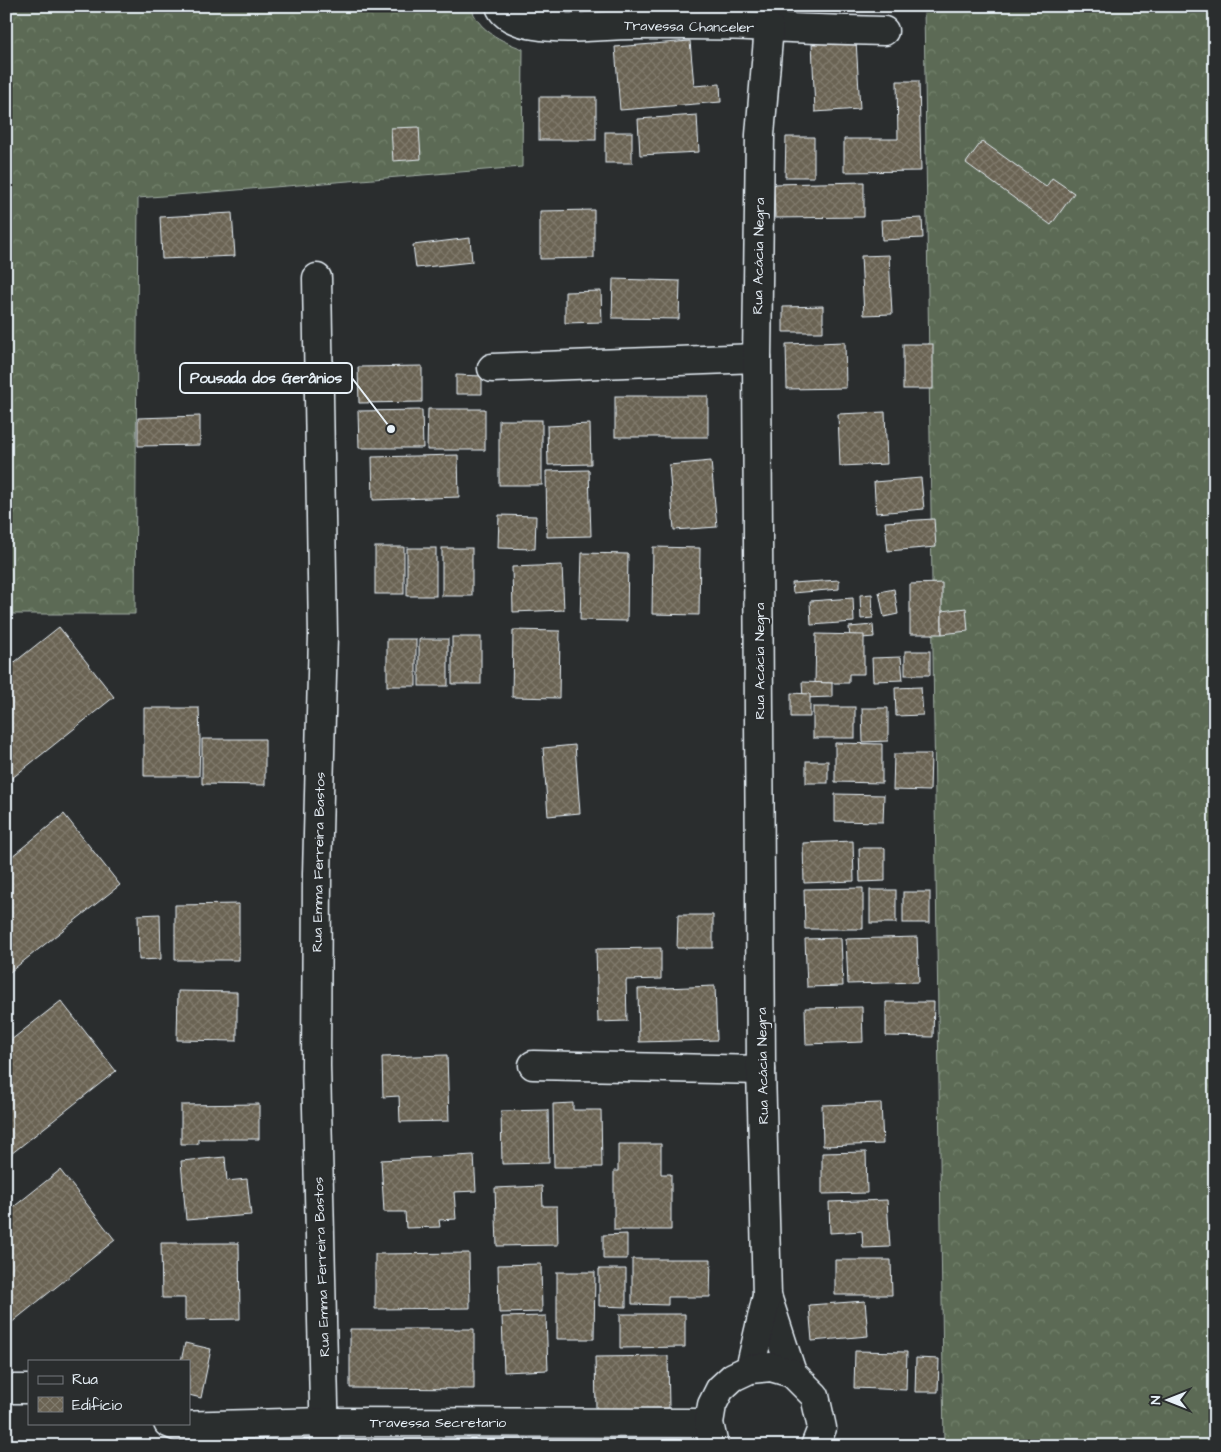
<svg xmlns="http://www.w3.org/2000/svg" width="1221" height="1452" font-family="'Architects Daughter',sans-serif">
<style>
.forest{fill:url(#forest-crowns);stroke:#a2aea6}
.building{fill:url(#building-cross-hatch);stroke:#e8f1f8}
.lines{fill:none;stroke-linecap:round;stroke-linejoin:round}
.lane-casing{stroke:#e8f1f8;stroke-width:18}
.street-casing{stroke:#e8f1f8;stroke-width:31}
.lane{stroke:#2a2d2e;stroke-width:14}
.street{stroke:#2a2d2e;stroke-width:28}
.labels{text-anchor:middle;stroke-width:4;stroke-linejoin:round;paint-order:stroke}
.street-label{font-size:14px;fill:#e8f1f8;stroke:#2a2d2e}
.leader{fill:none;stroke:#e8f1f8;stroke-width:2}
.callout-dot{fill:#e8f1f8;stroke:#2a2d2e;stroke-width:2}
.callout{fill:#2a2d2e;stroke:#e8f1f8;stroke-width:2}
.callout-label{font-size:15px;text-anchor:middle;font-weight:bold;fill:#e8f1f8}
</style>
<defs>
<pattern id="forest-crowns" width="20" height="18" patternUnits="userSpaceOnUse" patternTransform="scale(1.25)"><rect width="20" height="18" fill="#5c6b54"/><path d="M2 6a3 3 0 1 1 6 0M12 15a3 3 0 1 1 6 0" fill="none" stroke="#73816d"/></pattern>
<pattern id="building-cross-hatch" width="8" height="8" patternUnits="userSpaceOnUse" patternTransform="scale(1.25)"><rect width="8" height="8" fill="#6b6353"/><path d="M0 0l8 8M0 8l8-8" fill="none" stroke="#807a6c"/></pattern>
</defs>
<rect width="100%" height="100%" fill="#2a2d2e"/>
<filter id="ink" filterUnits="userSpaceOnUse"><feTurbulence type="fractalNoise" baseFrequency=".02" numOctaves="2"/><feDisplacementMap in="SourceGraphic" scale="10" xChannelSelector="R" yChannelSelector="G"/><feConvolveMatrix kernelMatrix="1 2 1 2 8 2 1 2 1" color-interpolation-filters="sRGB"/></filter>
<g filter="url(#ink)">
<!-- forest -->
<g class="forest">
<path d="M6,6H471C477,30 501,41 523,49L522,167L138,198L135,614H6Z"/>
<path d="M924,6H1215V1446H944Z"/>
</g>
<!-- building -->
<g class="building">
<path d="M856,40L860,109L815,112L812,42Z"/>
<path d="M690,41L694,86L720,84L721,102L620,110L615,47Z"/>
<path d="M897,81H919L921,171L844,172V139H898Z"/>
<rect x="539" y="97" width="57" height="43"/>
<path d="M697,115L699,152L640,155L638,119Z"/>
<path d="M419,127L421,159L393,161L391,128Z"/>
<rect x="605" y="132" width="27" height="31"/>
<path d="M786,137H814V177H785Z"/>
<path d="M982,141L1046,187L1052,178L1074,193L1051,225L966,163Z"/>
<path d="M864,182V217L775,218L774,184Z"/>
<path d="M594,210V258L540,259V211Z"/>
<path d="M232,213L235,256L162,259L160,217Z"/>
<path d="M922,218L923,238L882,240L881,220Z"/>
<path d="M470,238L472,262L416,268L413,245Z"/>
<path d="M889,255L892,314L864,315L861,256Z"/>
<path d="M613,279L680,281L679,319L612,318Z"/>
<path d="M601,291L602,322L565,323V292Z"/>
<path d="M823,306V332H783V307Z"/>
<path d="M845,342L846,388L787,389L786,344Z"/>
<rect x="903" y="344" width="30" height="45"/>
<path d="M422,366V402L359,403L358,367Z"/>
<path d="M456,375L482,376V394H456Z"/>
<rect x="615" y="396" width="93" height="41"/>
<path d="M428,409H485V450H427Z"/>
<path d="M422,410L423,448H359L358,411Z"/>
<path d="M885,412L887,464L840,466L838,414Z"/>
<path d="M200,416V445L138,446V418Z"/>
<rect x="499" y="420" width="43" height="65"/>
<path d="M590,424L591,464L548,465L547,426Z"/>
<path d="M458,455L459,497L373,500L372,457Z"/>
<path d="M711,461L717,527L674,530L669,465Z"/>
<path d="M589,470L591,536L547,537L546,471Z"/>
<path d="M921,478L924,509L876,513L874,482Z"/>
<path d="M499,515L536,516L535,549L498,548Z"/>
<path d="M934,519L936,547L888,551L885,522Z"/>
<rect x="375" y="547" width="29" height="47"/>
<path d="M653,547L700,548L699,615L652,614Z"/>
<rect x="407" y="548" width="29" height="48"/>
<rect x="442" y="548" width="30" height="48"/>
<path d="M582,553L628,554L627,621L580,620Z"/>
<path d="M562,565L564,610L513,612L512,567Z"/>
<path d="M839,580V589L793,593L792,583Z"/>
<path d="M942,583V634H910V584Z"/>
<path d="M894,589L898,614L884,617L879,592Z"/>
<path d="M872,594L873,618L861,619L860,595Z"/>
<path d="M853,598L854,622L811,625L810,601Z"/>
<path d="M966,608L968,631L942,634V611Z"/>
<path d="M873,625L874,637L850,639L849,627Z"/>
<path d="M59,627L114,697L6,783V669Z"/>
<path d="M513,630L560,631L559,698L512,697Z"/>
<path d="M816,634L864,635V674H849V683H815Z"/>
<rect x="452" y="637" width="29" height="47"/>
<rect x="387" y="639" width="29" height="47"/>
<rect x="419" y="639" width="29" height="47"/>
<rect x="905" y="651" width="25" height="24"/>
<path d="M901,657L903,680L873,681L872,658Z"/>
<path d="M802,682L832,683V697L803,698Z"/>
<path d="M921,687L923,715L896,716L895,688Z"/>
<path d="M791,693L810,694V717H791Z"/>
<rect x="813" y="707" width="42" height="31"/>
<path d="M144,708H199L200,739L199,776H144Z"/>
<path d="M862,708H888V741L863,742Z"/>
<path d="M202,739H265V785L202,784Z"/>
<path d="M835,743L882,744V783L835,782Z"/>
<path d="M575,745L580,813L548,816L543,748Z"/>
<path d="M894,754H931L930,791L893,790Z"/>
<rect x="806" y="761" width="22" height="22"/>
<path d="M835,794L884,795L883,822L835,821Z"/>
<path d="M64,814L120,885L6,975V861Z"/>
<path d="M853,841L854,881L804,883L803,843Z"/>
<path d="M859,848H885V881L860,882Z"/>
<path d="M863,888V929H805L804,889Z"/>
<rect x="870" y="890" width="26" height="33"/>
<rect x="903" y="892" width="27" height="31"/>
<path d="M239,904V960H175V905Z"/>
<path d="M160,914L161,959L139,960L138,915Z"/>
<path d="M678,915H713V948H677Z"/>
<path d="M917,937L919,982L848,984L846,939Z"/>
<path d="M841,938L843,986L807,987L805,939Z"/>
<path d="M661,948V979L626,980L627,1021L598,1022L596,949Z"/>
<path d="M715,986L717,1040L639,1042L638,989Z"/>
<path d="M178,991L237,992V1041L177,1040Z"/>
<path d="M61,1001L116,1071L6,1158V1044Z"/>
<path d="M886,1002H934L933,1037L886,1036Z"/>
<path d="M862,1007L863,1042L806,1044L805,1008Z"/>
<path d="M447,1055L449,1121L400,1122L399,1096L383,1097L382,1057Z"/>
<path d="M573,1103V1110H601L602,1167H554L553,1104Z"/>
<path d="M881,1103L883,1144L823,1146L822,1105Z"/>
<path d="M259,1104V1139H198V1144H181V1105Z"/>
<path d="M548,1110L549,1163L502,1164L501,1111Z"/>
<path d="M618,1144H661V1174H671V1230H614V1171H618Z"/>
<path d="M866,1152L867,1193L822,1194V1153Z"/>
<path d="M474,1155L476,1191L454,1192L456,1219L439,1220L440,1227L406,1228L405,1212H384L381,1160Z"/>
<path d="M225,1157L227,1181L247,1179L251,1215L186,1220L181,1161Z"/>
<path d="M60,1170L115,1240L6,1327V1213Z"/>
<path d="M542,1186L543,1206H557L558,1245L497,1246L495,1188Z"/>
<path d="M887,1200L890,1247L863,1248L862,1231L830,1233L829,1202Z"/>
<path d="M627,1234V1259H603V1235Z"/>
<path d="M161,1243H239L240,1319L185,1320V1298H162Z"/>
<path d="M469,1253L470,1308L375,1309V1254Z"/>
<path d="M632,1259H711L710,1297H668V1305L632,1304Z"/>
<path d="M835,1260H891L892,1295H835Z"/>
<path d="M541,1264L542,1312L499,1313L498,1265Z"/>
<path d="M599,1269H626V1307L599,1306Z"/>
<path d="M557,1272H595L594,1339H557Z"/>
<path d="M865,1301L868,1336L812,1341L809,1305Z"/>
<path d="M620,1314H685V1347L620,1348Z"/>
<path d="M546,1316L548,1370L504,1372L502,1317Z"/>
<path d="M350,1329H474V1389L350,1388Z"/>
<path d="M185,1343L211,1349L201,1398L189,1395V1361H181Z"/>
<path d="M855,1351L907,1352L906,1390L854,1388Z"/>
<path d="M668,1356L669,1408L596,1409L595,1357Z"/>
<path d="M916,1358L939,1359L938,1392H915Z"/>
</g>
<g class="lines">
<defs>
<g id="lane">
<path d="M765,6L769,27"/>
<path d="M555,27L561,6"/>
</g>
<g id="street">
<path d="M500,6C504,18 524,24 535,25C569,31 607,24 641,25C684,25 727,24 770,27C808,29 846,30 884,31"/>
<path d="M317,278L323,635L317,874L316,1066L325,1446"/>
<path d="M492,368L757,358"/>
<path d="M533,1065L761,1070"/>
<path d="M767,1296L792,1373"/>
<path d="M750,1369L767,1296L761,1070L757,358L760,135L769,27"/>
<path d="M6,1389H29"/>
<path d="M168,1423L175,1426L325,1422L709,1423"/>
<path d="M714,1446L709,1423L712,1405L720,1389L733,1377L750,1369L771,1367L792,1373L815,1396L822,1428L815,1446"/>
</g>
</defs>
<!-- lane casing -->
<use href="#lane" class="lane-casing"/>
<!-- street casing -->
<use href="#street" class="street-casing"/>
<!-- lane -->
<use href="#lane" class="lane"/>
<!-- street -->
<use href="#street" class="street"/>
</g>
</g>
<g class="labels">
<!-- street labels -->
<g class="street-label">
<text transform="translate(689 26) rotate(1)" y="5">Travessa Chanceler</text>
<text transform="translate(758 256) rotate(-89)" y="5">Rua Acácia Negra</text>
<text transform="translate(759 661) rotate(-90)" y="5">Rua Acácia Negra</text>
<text transform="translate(318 862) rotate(-89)" y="5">Rua Emma Ferreira Bastos</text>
<text transform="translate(762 1066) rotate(-91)" y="5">Rua Acácia Negra</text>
<text transform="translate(321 1267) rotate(-92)" y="5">Rua Emma Ferreira Bastos</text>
<text x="438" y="1427">Travessa Secretario</text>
</g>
</g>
<!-- callouts -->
<path class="leader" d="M391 429L352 378"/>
<circle class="callout-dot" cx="391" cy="429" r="5"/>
<rect class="callout" x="180" y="363" width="172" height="30" rx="5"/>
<g class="callout-label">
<text x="266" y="383">Pousada dos Gerânios</text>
</g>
<!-- margin -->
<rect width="1221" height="1452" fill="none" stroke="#2a2d2e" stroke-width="25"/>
<rect x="12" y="12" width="1196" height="1427" fill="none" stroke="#e8f1f8" stroke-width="2" filter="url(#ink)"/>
<!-- legend -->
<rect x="28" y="1360" width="162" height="65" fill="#2a2d2e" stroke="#767b7f"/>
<rect x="38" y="1376" width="25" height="8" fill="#2a2d2e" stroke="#767b7f"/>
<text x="72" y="1384" font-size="15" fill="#e8f1f8">Rua</text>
<rect x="38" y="1397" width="25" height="15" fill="url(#building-cross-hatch)" stroke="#767b7f"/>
<text x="72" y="1410" font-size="15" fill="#e8f1f8">Edifício</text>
<!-- north arrow -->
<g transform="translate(1168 1400) rotate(270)" stroke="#2a2d2e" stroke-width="4" paint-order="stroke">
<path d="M0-4L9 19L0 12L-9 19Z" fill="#e8f1f8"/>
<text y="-8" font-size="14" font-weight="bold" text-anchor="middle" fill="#e8f1f8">N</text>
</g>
</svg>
